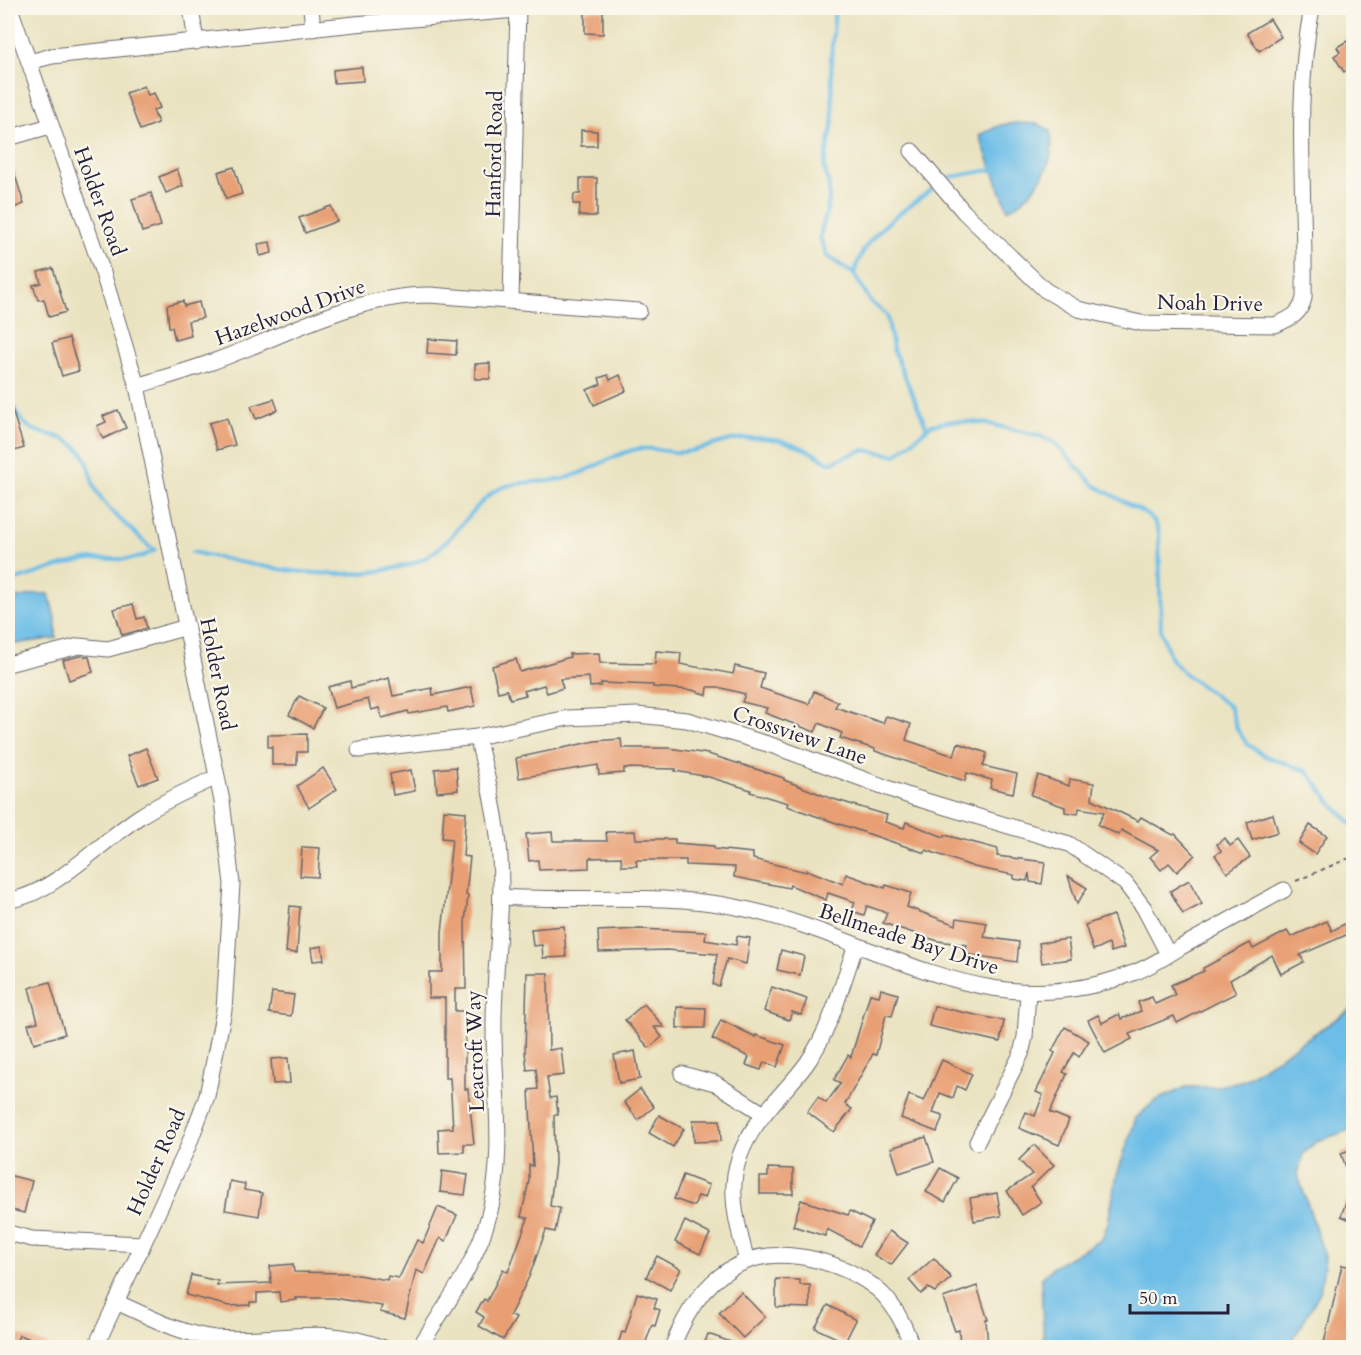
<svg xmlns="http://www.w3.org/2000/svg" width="1361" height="1355" font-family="Cardo,serif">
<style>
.water{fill:#6cbde7;stroke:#477091;stroke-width:1.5}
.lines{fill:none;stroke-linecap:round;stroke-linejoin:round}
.stream{stroke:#6cbde7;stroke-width:4}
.building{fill:#e89f73}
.minor-casing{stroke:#68666a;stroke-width:17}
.path{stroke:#68666a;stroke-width:2;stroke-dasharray:4.5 4.5;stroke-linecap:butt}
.minor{stroke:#fff;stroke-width:15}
.labels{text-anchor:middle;stroke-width:4.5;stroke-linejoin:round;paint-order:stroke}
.street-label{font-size:21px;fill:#22223b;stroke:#fbf7ec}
</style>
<rect width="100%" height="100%" fill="#fbf7ec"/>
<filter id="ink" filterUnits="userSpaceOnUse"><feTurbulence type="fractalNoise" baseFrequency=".0167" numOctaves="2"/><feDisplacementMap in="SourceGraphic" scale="12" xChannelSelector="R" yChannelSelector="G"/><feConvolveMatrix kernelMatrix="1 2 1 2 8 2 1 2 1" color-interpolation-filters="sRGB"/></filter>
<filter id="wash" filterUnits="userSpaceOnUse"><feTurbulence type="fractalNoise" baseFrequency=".008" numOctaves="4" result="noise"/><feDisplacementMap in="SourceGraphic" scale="24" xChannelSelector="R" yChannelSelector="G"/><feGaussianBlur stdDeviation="1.35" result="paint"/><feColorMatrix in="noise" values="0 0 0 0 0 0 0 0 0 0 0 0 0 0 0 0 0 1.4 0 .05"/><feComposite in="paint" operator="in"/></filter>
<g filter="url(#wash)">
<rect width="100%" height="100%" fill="#eae3c1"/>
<!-- water -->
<g class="water">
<path d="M1016,123L1039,124L1050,131C1058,162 1036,195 1008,210L979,135L1001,125Z"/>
<path d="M36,594H49L56,622V638L8,645V600Z"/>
<path d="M1353,1008V1129L1317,1141L1303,1154L1298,1175L1325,1257L1320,1292L1289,1347H1044L1041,1279L1053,1267L1102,1239L1108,1223L1117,1175L1136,1118L1155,1101L1186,1087H1216L1244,1080Z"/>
</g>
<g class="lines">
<!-- stream -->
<g class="stream">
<path d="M835,8L831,58L833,122L824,167L829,185V201L820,237L827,256L854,274L871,302L887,315L893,349L927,428"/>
<path d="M951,177L996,169"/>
<path d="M854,274C863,235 901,212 931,190"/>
<path d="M8,381C18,455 56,418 84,455C91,465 90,480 96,490C107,511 131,528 147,545L155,550C129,565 119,557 92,559C66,561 34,576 8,582"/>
<path d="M192,552C263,567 339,586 411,564C447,553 464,515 492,493C511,479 541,484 563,479C588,473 609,456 633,450C649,445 667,454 683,452C700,451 715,443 731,440C768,433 799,442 829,463L863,450L896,455L931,425L952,421L985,423L1041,436L1054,442L1094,485L1148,515L1155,522L1159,533L1161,631L1171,659L1184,673L1230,707L1237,729L1247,744L1265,756L1307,771L1333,805L1354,826"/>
</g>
</g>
<g id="blocks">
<!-- building -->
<g class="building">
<path d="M585,10H603V34L585,33Z"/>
<path d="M1270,19L1281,37L1259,51L1247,33Z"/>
<path d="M1347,41L1353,51V66L1344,72L1334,56L1340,52L1337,47Z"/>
<path d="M362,67L363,81L334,83L333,70Z"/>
<path d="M144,86L148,95L154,93L160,108L153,110L158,123L140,130L126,93Z"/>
<path d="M581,130L597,131V146H581Z"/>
<path d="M8,159H10L24,204L8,210Z"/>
<path d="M234,167L242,194L226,199L218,172Z"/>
<path d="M177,169L183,186L166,193L159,177Z"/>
<path d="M580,178H597V216H579L580,204H573L574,194H580Z"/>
<path d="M151,193L161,226L142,232L132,199Z"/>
<path d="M331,206L337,221L305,233L299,218Z"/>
<path d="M270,242L272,253L260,256L258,244Z"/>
<path d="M53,268L66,312L49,317L44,299L38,300L33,285L41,283L38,272Z"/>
<path d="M183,301L184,306L199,302L203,318L188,321L191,336L175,340L172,327H169L167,305Z"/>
<path d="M69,338L79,371L62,376L52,343Z"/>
<path d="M428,339L457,341L456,355L427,353Z"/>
<path d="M490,363V379H475V364Z"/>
<path d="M608,375L610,380L620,375L626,391L594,405L587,390L601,384L599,378Z"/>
<path d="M274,399L278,410L256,419L251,406Z"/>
<path d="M8,403H10L24,448L8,453Z"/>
<path d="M118,410L126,428L103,439L97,426L106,422L103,416Z"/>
<path d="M227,418L235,445L217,450L209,423Z"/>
<path d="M133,604L137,619L144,617L147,628L122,635L114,609Z"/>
<path d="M656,651L681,653L680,664L733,674L735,666L764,673L760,688L809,704L814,691L838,702L835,707L883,723L886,716L911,724L906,740L954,756L958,743L987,753L983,766L1017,774L1013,793L990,788L992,780L967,773L965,781L875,751V749L840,738L842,733L819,723L815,732L765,713L767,708L742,702L745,694L718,687H708L707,695L692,690L653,687V685L601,683V686L590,687L589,677L560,679L563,688L547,693L544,685L524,691L526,695L510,699L507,690L498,692L492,666L516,659L520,672L570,657L569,654L599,653L600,663L655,664Z"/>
<path d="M80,656L89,657L93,672L69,680L63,660Z"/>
<path d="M389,678L393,696L432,688L433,695L471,687L475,706L448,712L447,707L409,714L408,711L382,718L379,708L371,710L368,699L334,708L328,687L350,681L351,688Z"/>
<path d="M299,696L323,708L313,728L289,715Z"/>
<path d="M307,734V752H297V765H272V747H268V735Z"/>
<path d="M621,739L622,748H669L708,754L784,778V780L830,798L887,815L885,822L904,828L906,822L944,837L945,835L998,849L997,856L1045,862L1042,884L1030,882L1029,873L1027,881L1014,879V875L974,867L926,850L925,853L813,815L787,806L788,803L750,792L751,790L709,777L675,771L676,769L624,768V773L599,775L598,765L519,778L516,758L595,741Z"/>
<path d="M146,748L158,778L139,785L127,756Z"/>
<path d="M456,767L458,790L437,792L435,769Z"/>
<path d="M323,768L337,789L309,808L297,786Z"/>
<path d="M411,770L415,791L393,795L390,774Z"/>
<path d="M1038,775L1069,786L1070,779L1094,783L1092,799L1138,821L1141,817L1173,835L1175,834L1195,855L1177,872L1169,863L1161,870L1150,857L1158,850L1121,830L1119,835L1098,825L1104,812L1079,808L1078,814L1065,812V807L1031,795Z"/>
<path d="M444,810L466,812L463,856L470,857L466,895H468L465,923L466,989H455V1011H465V1089H468L474,1144H464V1152L439,1153L438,1129L453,1128L450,1078H445V998H429V972H442V933L452,839L442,838Z"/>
<path d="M1273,814L1278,832L1252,840L1247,822Z"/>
<path d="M1310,825L1327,836L1315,854L1299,843Z"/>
<path d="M635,831L636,839H675V843L714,846V849L753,853V859L806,872L807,870L843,884L846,874L885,888L886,885L911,893L907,907L956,925L957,918L987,923L984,937L1019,942L1017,962L965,954L967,945L938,941L883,923L887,913L867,906L864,915L852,911L855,902L828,893L826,900L790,885L789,888L734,877L735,867L686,865V860H636L637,866H622L621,857L589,858V868L539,870L538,860L529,861L526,834L552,832L553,841H607L606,832Z"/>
<path d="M1225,838L1230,846L1238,840L1250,857L1227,873L1215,855L1221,851L1217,844Z"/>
<path d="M302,847L320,848L318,877L300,876Z"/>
<path d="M1068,876L1087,888L1077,904Z"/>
<path d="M1189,880L1202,904L1183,914L1170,891Z"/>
<path d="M290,906L300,907L297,953L286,952Z"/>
<path d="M1113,915L1124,948L1111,952L1109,944L1093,950L1085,925Z"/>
<path d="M1353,919V932L1300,955L1304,962L1281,974L1272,955L1230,980L1236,993L1177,1023L1174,1016L1129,1034L1132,1039L1105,1053L1088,1020L1098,1015L1102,1023L1119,1014L1121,1019L1141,1011L1138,1002L1152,997L1155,1004L1175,995L1171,985L1204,971L1203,968L1250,943L1253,949L1287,931L1291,937L1327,921L1332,931Z"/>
<path d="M564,926L566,957L543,958L542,945L533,946L531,929Z"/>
<path d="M640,929L706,932L705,940L736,945L737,936L750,938L746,964L727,959L719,986L713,985L717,954L667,950L599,952L598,931Z"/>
<path d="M1068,939L1071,959L1042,963L1039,943Z"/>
<path d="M322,946L324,960L313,961L311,948Z"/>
<path d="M781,950L804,956L800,975L777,970Z"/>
<path d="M527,973H548L549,1050L561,1048L564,1075L547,1077L550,1098L556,1097L558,1115H554L555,1163L550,1206L560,1208L555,1232L546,1230L529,1277L510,1315L516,1318L503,1340L479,1326L484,1317L476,1312L484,1299L487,1301L503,1269L508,1272L528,1218L521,1217L529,1181V1165L533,1166L529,1090L538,1089L536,1069L527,1070L525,1052Z"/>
<path d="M50,982L65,1034L34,1043L28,1024L38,1022L29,988Z"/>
<path d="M772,987L807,999L801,1015L792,1012L789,1020L764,1011Z"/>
<path d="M881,989L898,994L892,1016L886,1015L876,1055L873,1054L845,1104L852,1109L834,1132L807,1112L818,1097L826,1103L841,1083L834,1080L848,1055L851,1057L870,994L879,996Z"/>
<path d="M272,992L294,995L291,1016L269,1013Z"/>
<path d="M644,1004L664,1027H654L662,1037L649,1048L625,1020Z"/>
<path d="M934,1006L1004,1021L1000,1042L929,1026Z"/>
<path d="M677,1007L706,1008L705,1028H677Z"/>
<path d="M721,1020L756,1037V1035L785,1045L777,1067L764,1062L761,1070L746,1065L749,1057L712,1039Z"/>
<path d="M1065,1027L1089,1041L1079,1057L1074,1053L1063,1072L1067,1074L1050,1112L1069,1120L1059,1145L1019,1128L1026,1112L1035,1116L1043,1095L1036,1092L1055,1053L1052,1051Z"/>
<path d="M635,1051L640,1079L619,1083L614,1055Z"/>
<path d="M288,1058L290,1083L273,1084L271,1059Z"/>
<path d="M942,1060L972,1074L965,1090L957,1086L953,1098L940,1093L933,1113L943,1116L937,1132L901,1118L909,1095L924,1101Z"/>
<path d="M640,1089L654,1107L638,1120L624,1102Z"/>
<path d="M659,1115L684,1129L673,1147L649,1133Z"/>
<path d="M693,1120H720L721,1141L694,1142Z"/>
<path d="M926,1137L934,1162L899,1173L891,1148Z"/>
<path d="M1034,1145L1054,1165L1031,1187L1041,1202L1022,1215L1007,1191L1032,1174L1019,1160Z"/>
<path d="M1353,1149V1221L1341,1216L1352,1185L1341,1153Z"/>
<path d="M768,1168L793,1169V1194H760V1177H768Z"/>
<path d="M940,1168L958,1178L945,1202L926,1192Z"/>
<path d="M442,1171L468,1175L465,1195L440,1192Z"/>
<path d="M8,1175L32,1181L24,1213L8,1209Z"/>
<path d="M683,1175L709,1185L705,1198L698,1196L694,1206L674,1199Z"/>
<path d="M230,1181L245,1184L244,1190L262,1193L259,1216L225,1210Z"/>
<path d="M997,1193L1001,1216L974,1221L970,1198Z"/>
<path d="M801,1200L848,1215L850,1211L872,1222L859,1246L827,1229L825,1236L793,1226Z"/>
<path d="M438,1207L457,1215L446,1241L440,1238L424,1274L416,1270L405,1318L380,1312L382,1306L334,1298H296L297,1300L280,1302L279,1292L257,1293V1302H250V1305L229,1306L186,1295L191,1275L218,1281L217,1285L271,1283L270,1266L293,1264L294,1272L346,1273L387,1280L388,1276L399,1278L417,1240L423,1243Z"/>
<path d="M685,1221L710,1234L700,1254L675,1242Z"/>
<path d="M889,1231L908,1243L891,1265L874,1255Z"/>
<path d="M657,1256L681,1269L670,1290L646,1277Z"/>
<path d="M934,1258L951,1278L935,1292L928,1288L921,1294L909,1280Z"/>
<path d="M1342,1265L1353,1267V1327L1348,1347H1323Z"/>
<path d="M776,1279L800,1280V1285H810V1308L776,1307Z"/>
<path d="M977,1286L988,1320H986L988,1347H960L959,1330L955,1331L943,1298Z"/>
<path d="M741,1292L765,1317L743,1338L719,1313Z"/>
<path d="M637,1293L657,1299L654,1308L660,1310L655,1326L652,1325L644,1347H617L622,1332L625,1333Z"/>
<path d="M828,1305L856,1320L845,1342L815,1328Z"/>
<path d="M708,1334L742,1346V1347H703Z"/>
<path d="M19,1335L51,1346V1347H15Z"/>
</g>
</g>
</g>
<g filter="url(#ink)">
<use href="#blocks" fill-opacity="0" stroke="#68666a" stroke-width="1.5"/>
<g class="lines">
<defs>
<g id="minor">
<path d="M10,8L103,273L137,386L222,801L232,884L224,1010L207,1096L187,1149L95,1348"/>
<path d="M191,8L196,42"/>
<path d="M311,8L313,29"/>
<path d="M29,62L52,56L355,24L518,10"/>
<path d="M8,138L50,126"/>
<path d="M912,151L964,212L1045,290L1078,309L1141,323L1275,325C1291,318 1300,315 1304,298C1306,202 1293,103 1312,8"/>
<path d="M511,301L518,8"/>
<path d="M137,386C162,378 187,371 212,362C283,337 353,295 430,295L639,311"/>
<path d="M8,664L79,646L108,649L187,627"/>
<path d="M359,750L477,737L568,718L637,715L687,720L771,745L909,796L1069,844L1125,883L1144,908L1168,954"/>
<path d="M501,897C579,902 659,892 736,907C879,935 981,1032 1133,973C1150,967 1166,956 1181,947C1215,928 1250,909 1284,890"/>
<path d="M8,900C50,897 103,840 139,817C163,801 191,789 217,777"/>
<path d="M682,1074L715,1083L764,1114"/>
<path d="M977,1142L1021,1054L1025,1037L1028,993"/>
<path d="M8,1233L32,1239L143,1244"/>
<path d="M747,1261C730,1200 723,1164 766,1112C779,1095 795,1080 807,1063C831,1029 842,984 856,945"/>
<path d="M116,1302C148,1316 180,1334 215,1338C279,1343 318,1323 384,1348"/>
<path d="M419,1348C446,1304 478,1262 490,1211C505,1151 494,1091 494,1030C493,973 504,915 500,858C498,818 487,776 477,737"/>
<path d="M672,1348C686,1311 708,1275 747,1261C787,1246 845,1263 877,1289C894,1303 906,1327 912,1348"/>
</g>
</defs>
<!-- minor casing -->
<use href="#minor" class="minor-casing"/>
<!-- path -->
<path class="path" d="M1296,881L1354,856"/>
<!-- minor -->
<use href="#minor" class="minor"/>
</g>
</g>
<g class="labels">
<!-- street labels -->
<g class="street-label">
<text transform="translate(494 154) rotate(-89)" y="7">Hanford Road</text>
<text transform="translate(100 201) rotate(70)" y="7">Holder Road</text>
<text transform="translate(1210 303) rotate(1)" y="7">Noah Drive</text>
<text transform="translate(290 312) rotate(-20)" y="7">Hazelwood Drive</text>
<text transform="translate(218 674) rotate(79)" y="7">Holder Road</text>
<text transform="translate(800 735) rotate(19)" y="7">Crossview Lane</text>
<text transform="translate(909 939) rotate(18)" y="7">Bellmeade Bay Drive</text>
<text transform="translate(475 1051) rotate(-92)" y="7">Leacroft Way</text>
<text transform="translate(156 1162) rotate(-66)" y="7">Holder Road</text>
</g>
</g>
<!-- margin -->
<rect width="1361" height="1355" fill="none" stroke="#fbf7ec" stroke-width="30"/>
<!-- scale -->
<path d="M1130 1304v9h98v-9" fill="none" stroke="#22223b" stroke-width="3"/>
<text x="1139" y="1304" font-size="18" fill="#22223b" stroke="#fbf7ec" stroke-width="4.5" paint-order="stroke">50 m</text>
</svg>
